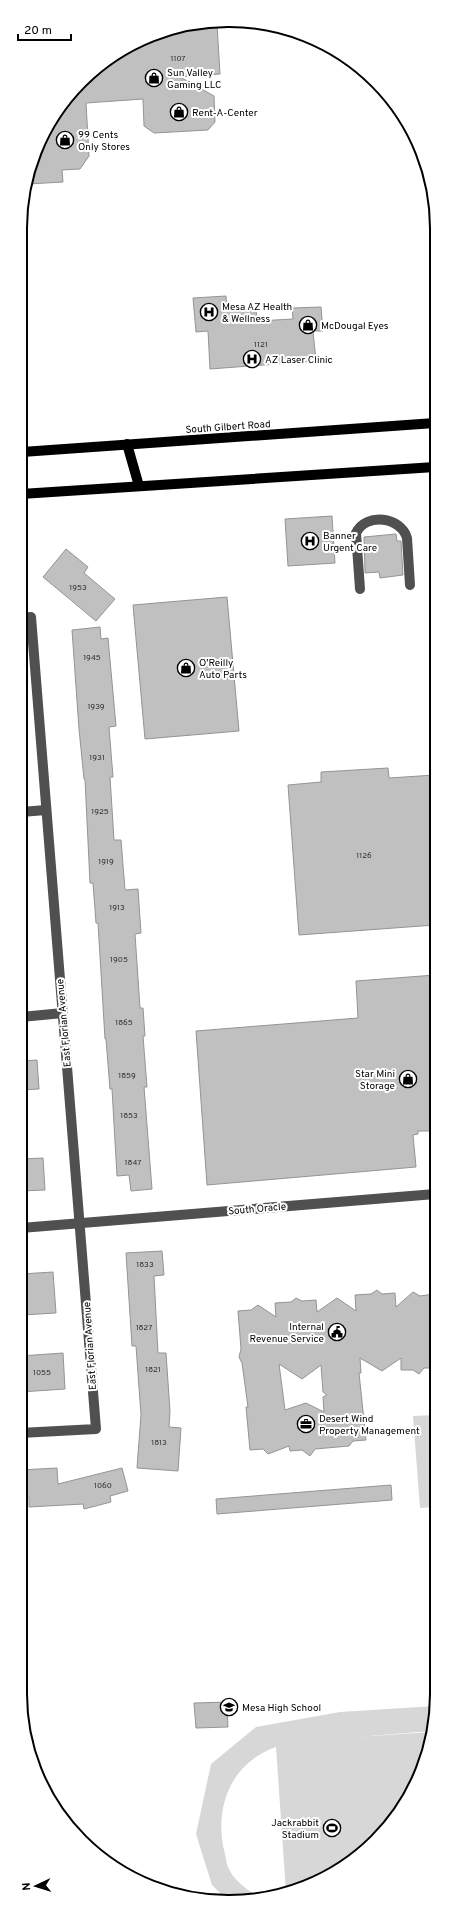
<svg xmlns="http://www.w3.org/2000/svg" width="457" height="1922" font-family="Overpass,sans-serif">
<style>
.green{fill:#d7d7d7}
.building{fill:#c0c0c0;stroke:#949494;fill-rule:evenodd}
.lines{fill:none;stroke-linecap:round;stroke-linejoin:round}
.minor{stroke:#505050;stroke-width:10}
.major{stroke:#000;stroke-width:10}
.labels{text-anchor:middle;stroke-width:4;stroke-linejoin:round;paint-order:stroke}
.number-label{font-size:8px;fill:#303030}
.poi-label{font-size:10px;fill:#000;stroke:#fff;text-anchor:start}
.street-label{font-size:10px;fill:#000;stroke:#fff}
.rim{fill:none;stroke:#000;stroke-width:2}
</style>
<rect width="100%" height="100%" fill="#fff"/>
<!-- green -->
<g class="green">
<path d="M435,1415V1507L420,1508L413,1416Z"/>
<path d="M435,1706V1721L432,1731L356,1737L431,1732L409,1798L356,1859L295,1891L286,1892L276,1747C232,1762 214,1806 224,1850C226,1856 226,1865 230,1871C235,1881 247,1889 256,1896L227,1900L212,1885L196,1834L211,1764L256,1727L340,1712Z"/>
</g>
<!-- building -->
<g class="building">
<path d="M217,24L220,74L180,77L214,96L215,122L208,130L154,133L144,126L143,99L86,103L89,156L80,169L62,170L63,182L28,184L48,124L102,63L175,27Z"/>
<path d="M226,296L227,311L256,309L257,321L293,319L292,308L321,307L323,331H313L316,361L210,369L208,331L196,332L193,298Z"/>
<path d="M332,516L335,563L288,566L285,519Z"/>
<path d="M396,534L397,541H401L403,575L380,578L379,572L365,573L364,537Z"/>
<path d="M66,549L88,567L84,573L115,599L96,621L43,577Z"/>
<path d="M227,597L239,731L145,739L133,605Z"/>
<path d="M100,627L101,639L108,638L116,726L109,727L113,777H110L114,840H121L125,890L138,889L141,933L135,934L140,1008H143L145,1036H143L147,1087H144L152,1189L131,1191L129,1175L117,1176L112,1089H110L106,1039H105L98,923H96L93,883H90L85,779H84L79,729L72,630Z"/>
<path d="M388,768L389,778L435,775V925L299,935L288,785L321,782V772Z"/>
<path d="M435,975V1131H418V1134L413,1135L416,1167L207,1185L196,1031L358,1018L356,981Z"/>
<path d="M37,1060L39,1089L21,1090V1061Z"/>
<path d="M43,1158L45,1190L21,1191V1159Z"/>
<path d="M162,1251L164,1275L154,1276L158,1353H166L170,1411L169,1427L181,1428L178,1471L137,1468L141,1415L136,1346H132L126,1253Z"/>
<path d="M53,1272L56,1313L22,1315L20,1306L21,1274Z"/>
<path d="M377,1290L382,1294L395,1293L396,1307L413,1292L420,1296L434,1294L435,1368H424L419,1374L413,1370H401V1358L382,1371L360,1358L361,1373H359L366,1440L353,1441L349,1446L315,1449L310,1456L302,1450L290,1451L289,1446L268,1454L263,1449L250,1450L246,1407H248L242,1363L239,1357L241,1349L238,1311L251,1310L258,1305L276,1317L275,1303L291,1302L296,1298L302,1301L316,1300L317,1312L337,1298L356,1311L355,1295L371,1294ZM279,1364L302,1379L321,1365L323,1392L327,1395L323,1397L324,1412L306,1403L285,1410Z"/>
<path d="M63,1353L65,1389L20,1392V1356Z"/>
<path d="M57,1468L58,1484L122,1468L128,1491L110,1496L111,1502L84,1509L83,1504L29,1507V1497L20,1498V1470Z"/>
<path d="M391,1485L392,1500L217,1514L216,1499Z"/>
<path d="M227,1702L228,1727L196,1728L194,1703Z"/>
</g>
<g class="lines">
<!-- minor -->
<g class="minor">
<path d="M360,589L356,533C366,512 401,517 407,538L410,585"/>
<path d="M21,812L46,810"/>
<path d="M21,1017L63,1013"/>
<path d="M21,1228L435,1194"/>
<path d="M20,1433L96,1429L31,617L21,618"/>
</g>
<!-- major -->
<g class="major">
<path d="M127,444L139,486"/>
<path d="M22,452L435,423"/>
<path d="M21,494L435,467"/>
</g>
</g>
<!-- icons -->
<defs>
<symbol id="shop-ring" viewBox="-11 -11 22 22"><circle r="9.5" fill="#fff" stroke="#000" stroke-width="1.5"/><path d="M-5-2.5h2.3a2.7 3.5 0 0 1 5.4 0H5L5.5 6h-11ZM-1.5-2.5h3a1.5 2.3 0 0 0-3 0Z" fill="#000"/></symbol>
<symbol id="hospital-ring" viewBox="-11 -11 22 22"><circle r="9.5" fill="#fff" stroke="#000" stroke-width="1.5"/><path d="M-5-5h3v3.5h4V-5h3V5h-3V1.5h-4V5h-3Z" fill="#000"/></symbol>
<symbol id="civic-ring" viewBox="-11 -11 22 22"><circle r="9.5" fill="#fff" stroke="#000" stroke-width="1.5"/><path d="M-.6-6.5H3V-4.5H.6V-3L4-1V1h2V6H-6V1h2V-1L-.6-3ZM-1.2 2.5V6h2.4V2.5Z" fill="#000"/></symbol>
<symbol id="office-ring" viewBox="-11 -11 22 22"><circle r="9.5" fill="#fff" stroke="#000" stroke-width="1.5"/><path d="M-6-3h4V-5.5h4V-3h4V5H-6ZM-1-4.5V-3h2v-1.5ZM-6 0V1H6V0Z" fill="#000"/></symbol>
<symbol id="school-ring" viewBox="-11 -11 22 22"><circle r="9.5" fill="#fff" stroke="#000" stroke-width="1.5"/><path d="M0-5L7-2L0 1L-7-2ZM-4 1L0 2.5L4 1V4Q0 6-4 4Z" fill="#000"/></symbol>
<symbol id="stadium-ring" viewBox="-11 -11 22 22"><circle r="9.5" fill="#fff" stroke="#000" stroke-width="1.5"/><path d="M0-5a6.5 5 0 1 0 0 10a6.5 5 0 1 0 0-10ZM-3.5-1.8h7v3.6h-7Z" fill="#000"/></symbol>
</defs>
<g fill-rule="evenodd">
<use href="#shop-ring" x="144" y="68" width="20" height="20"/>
<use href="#shop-ring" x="169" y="102" width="20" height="20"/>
<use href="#shop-ring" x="55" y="130" width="20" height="20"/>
<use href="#hospital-ring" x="199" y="302" width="20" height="20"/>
<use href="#shop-ring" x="298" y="315" width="20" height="20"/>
<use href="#hospital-ring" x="242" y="349" width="20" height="20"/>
<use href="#hospital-ring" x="300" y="531" width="20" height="20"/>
<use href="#shop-ring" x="176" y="658" width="20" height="20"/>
<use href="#shop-ring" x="398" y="1069" width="20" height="20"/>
<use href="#civic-ring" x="327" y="1322" width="20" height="20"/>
<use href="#office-ring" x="296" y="1414" width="20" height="20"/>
<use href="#school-ring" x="219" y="1697" width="20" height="20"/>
<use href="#stadium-ring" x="322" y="1818" width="20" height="20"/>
</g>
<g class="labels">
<!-- number labels -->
<g class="number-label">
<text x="178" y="61">1107</text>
<text x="261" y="347">1121</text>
<text x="78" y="590">1953</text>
<text x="92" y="660">1945</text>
<text x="96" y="709">1939</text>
<text x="97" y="760">1931</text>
<text x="100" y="814">1925</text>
<text x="364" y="858">1126</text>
<text x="106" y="864">1919</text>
<text x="117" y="910">1913</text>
<text x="119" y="962">1905</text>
<text x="124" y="1025">1865</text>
<text x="127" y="1078">1859</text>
<text x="129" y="1118">1853</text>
<text x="133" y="1165">1847</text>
<text x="145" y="1267">1833</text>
<text x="144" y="1330">1827</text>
<text x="153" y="1372">1821</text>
<text x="42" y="1375">1055</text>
<text x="159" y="1445">1813</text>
<text x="103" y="1488">1060</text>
</g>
<!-- poi labels -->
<g class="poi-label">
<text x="167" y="76">Sun Valley<tspan x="167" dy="12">Gaming LLC</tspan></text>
<text x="192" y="116">Rent-A-Center</text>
<text x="78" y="138">99 Cents<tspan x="78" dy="12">Only Stores</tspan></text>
<text x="222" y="310">Mesa AZ Health<tspan x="222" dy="12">&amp; Wellness</tspan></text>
<text x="321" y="329">McDougal Eyes</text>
<text x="265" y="363">AZ Laser Clinic</text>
<text x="323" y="539">Banner<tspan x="323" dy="12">Urgent Care</tspan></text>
<text x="199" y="666">O'Reilly<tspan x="199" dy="12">Auto Parts</tspan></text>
<text x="395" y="1077" text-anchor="end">Star Mini<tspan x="395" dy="12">Storage</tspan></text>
<text x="324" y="1330" text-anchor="end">Internal<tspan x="324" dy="12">Revenue Service</tspan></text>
<text x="319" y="1422">Desert Wind<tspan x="319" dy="12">Property Management</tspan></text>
<text x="242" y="1711">Mesa High School</text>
<text x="319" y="1826" text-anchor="end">Jackrabbit<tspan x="319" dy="12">Stadium</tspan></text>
</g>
<!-- street labels -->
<g class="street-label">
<text transform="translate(228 426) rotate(-4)" y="4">South Gilbert Road</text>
<text transform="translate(63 1023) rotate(-95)" y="4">East Florian Avenue</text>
<text transform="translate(257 1208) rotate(-5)" y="4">South Oracle</text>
<text transform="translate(89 1346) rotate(-94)" y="4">East Florian Avenue</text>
</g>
</g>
<!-- crop -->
<path d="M0 0H457V1922H0ZM228 27H229A201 201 0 0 1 430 228V1694A201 201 0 0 1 229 1895H228A201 201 0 0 1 27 1694V228A201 201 0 0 1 228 27Z" fill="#fff" fill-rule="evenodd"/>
<path class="rim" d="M228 27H229A201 201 0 0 1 430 228V1694A201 201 0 0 1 229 1895H228A201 201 0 0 1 27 1694V228A201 201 0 0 1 228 27Z"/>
<!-- north arrow -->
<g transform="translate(36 1886) rotate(266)" stroke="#ffffff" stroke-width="3" paint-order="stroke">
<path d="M0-3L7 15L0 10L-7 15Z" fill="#000000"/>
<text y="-6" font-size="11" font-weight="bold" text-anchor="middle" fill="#000000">N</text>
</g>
<!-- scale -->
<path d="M18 34v6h53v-6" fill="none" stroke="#000000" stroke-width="2"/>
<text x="24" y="34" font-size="12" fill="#000000" stroke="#ffffff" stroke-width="3" paint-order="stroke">20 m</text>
</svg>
